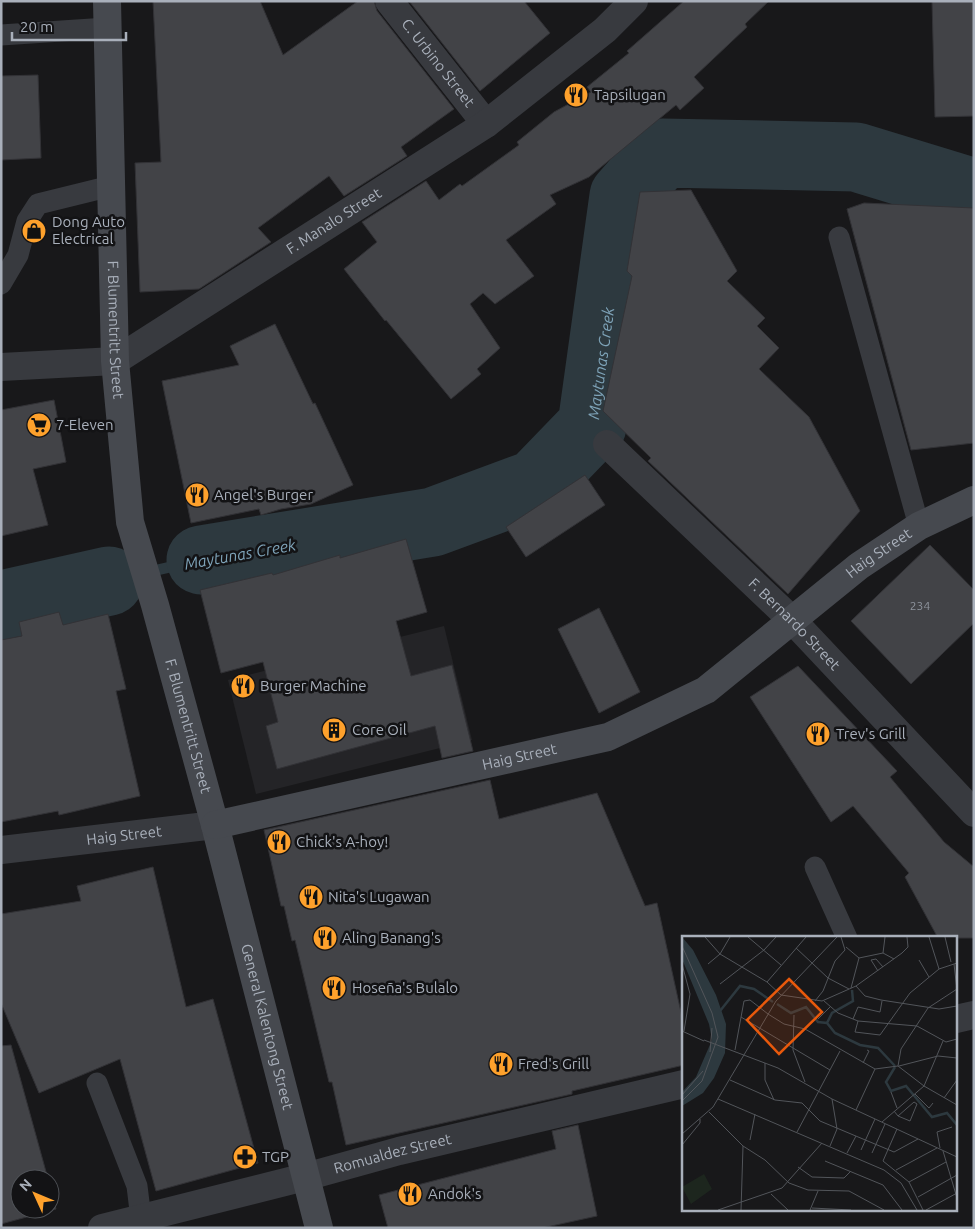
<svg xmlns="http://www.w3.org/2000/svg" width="975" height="1229" font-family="Ubuntu,sans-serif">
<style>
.built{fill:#242427}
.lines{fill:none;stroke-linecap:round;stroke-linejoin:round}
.stream{stroke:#2d393f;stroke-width:11}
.river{stroke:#2d393f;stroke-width:69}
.building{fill:#424347;stroke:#323236}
.service{stroke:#383a3f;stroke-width:21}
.minor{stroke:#383a3f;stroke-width:28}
.tertiary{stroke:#383a3f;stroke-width:28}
.secondary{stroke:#46494f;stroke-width:28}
.labels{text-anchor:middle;stroke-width:5;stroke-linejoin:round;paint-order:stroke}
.number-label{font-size:12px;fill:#8f959e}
.street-label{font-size:15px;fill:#a9b0bb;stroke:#131315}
.poi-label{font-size:15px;fill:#a9b0bb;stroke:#131315;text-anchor:start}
.water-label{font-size:16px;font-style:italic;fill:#7ea3b8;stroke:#131315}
.inset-river{fill:none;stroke:#2d393f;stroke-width:2.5}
.inset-road{fill:none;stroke:#52555a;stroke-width:1}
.view{fill:#e8590c;fill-opacity:0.15;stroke:#e8590c;stroke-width:2.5}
.inset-edge{fill:none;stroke:#a9b0bb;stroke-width:2.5}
</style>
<rect width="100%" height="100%" fill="#18181a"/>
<!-- built -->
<path class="built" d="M444,626L472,740L256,794L228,680Z"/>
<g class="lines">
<!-- stream -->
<path class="stream" d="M109,581L201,560"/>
<!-- river -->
<g class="river">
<path id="s1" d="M201,560L433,522L536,484L592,426L624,196L662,153L856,157L974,193"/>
<path d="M1,605L109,581"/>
</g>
</g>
<!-- building -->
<g class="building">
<path d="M153,1H260L283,55L358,1H374L377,11L454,109L401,147L407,156L344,196L329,176L258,228L271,242L199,289L140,292L135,163L161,162Z"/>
<path d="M409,1H524L550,33L480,91Z"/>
<path d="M684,1H769L745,24L747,27L694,77L704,88L680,110L676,105L589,177L550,195L556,204L506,240L534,276L495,304L483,293L470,304L500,348L477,369L481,374L451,399L386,320L385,321L344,269L377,242L362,222L426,181L439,200L460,184L462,186L519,145L517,142L554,112L591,92L587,87L629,53L627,51Z"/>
<path d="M932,1H974V116L935,117Z"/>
<path d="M38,75L41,158L1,160V76Z"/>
<path d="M691,190L737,271L727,281L765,318L757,326L779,348L759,369L809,417L860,511L788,594L648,461L651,458L603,411L632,276L627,271L640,192Z"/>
<path d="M864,203L974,208V443L911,450L847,209Z"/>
<path d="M275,324L313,404L315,403L353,485L311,504L281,509L261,515L259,509L191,523L162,381L239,365L230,346Z"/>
<path d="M54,400L66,462L33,469L48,525L1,536V410Z"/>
<path d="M585,475L605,505L526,557L506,527Z"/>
<path d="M406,539L427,612L396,621L411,676L452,665L473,751L442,758L435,726L277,769L266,726L278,722L263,662L221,673L200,590L272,573L273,575L340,555V558Z"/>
<path d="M930,545L974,590V623L911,684L851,621Z"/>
<path d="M599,608L640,692L599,713L558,629Z"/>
<path d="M59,612L63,625L108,614L126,689L116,691L140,796L59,815L58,811L1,822V640L22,636L19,622Z"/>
<path d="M798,666L897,771L890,777L944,842L974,867V938H938L905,877L909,873L853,806L831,822L750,697Z"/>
<path d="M490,780L499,819L597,793L645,906L657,903L684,1026V1065L572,1091V1094L346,1145L332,1082H329L295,940L292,941L284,906H281L264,830Z"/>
<path d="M153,867L186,1007L213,999L258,1163L156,1191L120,1059L39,1093L1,1003V914L81,901L77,886Z"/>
<path d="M11,1045L48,1179H20V1209H50V1188L56,1209L1,1224V1046Z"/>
<path d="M578,1125L597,1216L542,1228H388L379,1195L556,1149L552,1131Z"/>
</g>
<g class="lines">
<!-- service -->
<g class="service">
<path d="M1,35L107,28"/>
<path d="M839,237L919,526"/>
<path d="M1,284L18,255L27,221L38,204L111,186"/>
<path d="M815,867L847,938"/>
<path d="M97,1083L137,1186L141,1219"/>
</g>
<!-- minor -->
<g class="minor">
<path id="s2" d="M389,1L486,124"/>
<path id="s3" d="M607,444L793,621L974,813"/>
<path id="s4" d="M1,850L215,825"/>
<path d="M956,1019L974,1015"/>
<path id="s5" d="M102,1228L305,1177L399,1151L684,1084"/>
</g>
<!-- tertiary -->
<path class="tertiary" id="s6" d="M1,367L115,361L486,124L605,30L634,1"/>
<!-- secondary -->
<g class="secondary">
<path id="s7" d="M107,1L115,361L130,522L155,605L215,825L319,1228"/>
<path id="s8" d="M215,825L608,737L706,690L859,566L919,526L974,500"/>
</g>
</g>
<!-- icons -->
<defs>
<symbol id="restaurant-disc" viewBox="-11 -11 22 22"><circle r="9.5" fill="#fea12c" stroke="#131315"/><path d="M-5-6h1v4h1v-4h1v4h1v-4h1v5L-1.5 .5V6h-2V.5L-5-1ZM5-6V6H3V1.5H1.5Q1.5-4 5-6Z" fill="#111"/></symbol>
<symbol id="shop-disc" viewBox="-11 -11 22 22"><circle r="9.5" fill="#fea12c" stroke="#131315"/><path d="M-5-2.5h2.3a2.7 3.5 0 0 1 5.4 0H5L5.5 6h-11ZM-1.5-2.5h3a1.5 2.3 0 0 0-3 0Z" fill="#111"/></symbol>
<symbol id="supermarket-disc" viewBox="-11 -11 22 22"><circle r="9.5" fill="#fea12c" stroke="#131315"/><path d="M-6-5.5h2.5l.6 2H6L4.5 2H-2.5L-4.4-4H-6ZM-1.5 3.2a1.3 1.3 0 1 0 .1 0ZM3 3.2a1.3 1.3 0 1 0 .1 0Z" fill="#111"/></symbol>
<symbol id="building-disc" viewBox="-11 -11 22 22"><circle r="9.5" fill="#fea12c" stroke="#131315"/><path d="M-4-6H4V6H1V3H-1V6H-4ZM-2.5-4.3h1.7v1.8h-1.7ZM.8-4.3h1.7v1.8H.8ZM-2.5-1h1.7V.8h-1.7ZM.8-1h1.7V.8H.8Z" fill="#111"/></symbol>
<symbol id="pharmacy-disc" viewBox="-11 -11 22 22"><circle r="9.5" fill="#fea12c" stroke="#131315"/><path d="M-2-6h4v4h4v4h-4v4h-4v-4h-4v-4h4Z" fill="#111"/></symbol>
</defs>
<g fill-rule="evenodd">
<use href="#restaurant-disc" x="562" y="81" width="28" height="28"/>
<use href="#shop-disc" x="20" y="217" width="28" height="28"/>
<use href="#supermarket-disc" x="25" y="411" width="28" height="28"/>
<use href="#restaurant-disc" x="183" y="481" width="28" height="28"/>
<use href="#restaurant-disc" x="229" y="672" width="28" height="28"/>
<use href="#building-disc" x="320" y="716" width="28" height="28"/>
<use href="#restaurant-disc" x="804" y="720" width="28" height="28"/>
<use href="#restaurant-disc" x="265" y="828" width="28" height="28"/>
<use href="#restaurant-disc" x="297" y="883" width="28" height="28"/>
<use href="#restaurant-disc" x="311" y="924" width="28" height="28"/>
<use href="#restaurant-disc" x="320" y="974" width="28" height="28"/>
<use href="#restaurant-disc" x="487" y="1050" width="28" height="28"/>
<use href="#pharmacy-disc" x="231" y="1143" width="28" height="28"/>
<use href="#restaurant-disc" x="396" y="1180" width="28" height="28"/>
</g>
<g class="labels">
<!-- number labels -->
<g class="number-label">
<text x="920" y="610">234</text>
</g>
<!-- street labels -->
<g class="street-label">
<text dy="5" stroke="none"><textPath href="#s2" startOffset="79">C. Urbino Street</textPath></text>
<text dy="5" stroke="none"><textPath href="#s6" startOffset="374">F. Manalo Street</textPath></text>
<text dy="5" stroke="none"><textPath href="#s7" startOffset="329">F. Blumentritt Street</textPath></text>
<text dy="5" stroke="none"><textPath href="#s8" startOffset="732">Haig Street</textPath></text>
<text dy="5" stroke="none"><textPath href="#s3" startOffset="260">F. Bernardo Street</textPath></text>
<text dy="5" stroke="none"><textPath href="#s7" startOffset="734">F. Blumentritt Street</textPath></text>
<text dy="5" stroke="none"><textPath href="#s8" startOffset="312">Haig Street</textPath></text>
<text dy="5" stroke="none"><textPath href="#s4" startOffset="124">Haig Street</textPath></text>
<text dy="5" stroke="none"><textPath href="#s7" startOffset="1045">General Kalentong Street</textPath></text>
<text dy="5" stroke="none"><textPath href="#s5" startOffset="300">Romualdez Street</textPath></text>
</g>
<!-- poi labels -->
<g class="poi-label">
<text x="594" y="100">Tapsilugan</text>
<text x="52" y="227">Dong Auto<tspan x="52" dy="17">Electrical</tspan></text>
<text x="56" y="430">7-Eleven</text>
<text x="214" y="500">Angel's Burger</text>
<text x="260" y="691">Burger Machine</text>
<text x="352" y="735">Core Oil</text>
<text x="836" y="739">Trev's Grill</text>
<text x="296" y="847">Chick's A-hoy!</text>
<text x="328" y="902">Nita's Lugawan</text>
<text x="342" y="943">Aling Banang's</text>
<text x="352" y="993">Hoseña's Bulalo</text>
<text x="518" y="1069">Fred's Grill</text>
<text x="262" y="1162">TGP</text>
<text x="428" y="1199">Andok's</text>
</g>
<!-- water labels -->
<g class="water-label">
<text dy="6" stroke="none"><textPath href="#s1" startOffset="489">Maytunas Creek</textPath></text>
<text transform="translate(240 554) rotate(-10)" y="6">Maytunas Creek</text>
</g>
</g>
<!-- overview -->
<g transform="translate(682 936)">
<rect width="275" height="275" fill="#18181a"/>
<path d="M22,238L30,253L9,268L0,251Z" fill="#1d261e"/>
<path d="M0,1L11,14L34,59L44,88L43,117L32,142L21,157L0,170V156L14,141L30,104L27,88L0,23Z" fill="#2d393f"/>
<path class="inset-river" d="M95,68L109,77L124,71L136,86L145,87L153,97L178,109L196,112L213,130M38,75L58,50L72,53L91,66M145,87L150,77L171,65L170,54M213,131L204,146L209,155L224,150L250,181L265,177L275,189"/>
<path class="inset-road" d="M23,1L38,18L85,46L99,59L140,65L174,50L220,17L226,11L225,1M66,1L99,29M247,1L257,33M263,1L269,26M0,10L30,77L36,101L20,145L0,165M164,11L177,22M114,12L146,42L167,53M201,17L203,1M177,22L201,17L212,23M237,24L247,41M0,28L8,58L2,95M26,28L38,18L48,1M272,28L275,54M196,35L189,24L194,23L201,31M85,46L124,1M38,48L82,14L94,1M174,50L183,60L199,64L257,73L275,70M169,52L177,22M133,65L141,55L153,25L163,14L159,1M142,65L156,77L176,85L235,90L264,106L275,103M86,78L102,88L123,93L193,133L216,130M112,79L111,114L123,146M59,81L148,134M136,83L148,71M171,83L176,71L198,76L200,65M176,85L173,96L198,99L228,57L257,33L275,27M0,95L22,105M22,104L96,132L150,163L275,221M53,114L62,65L68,64L86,78M28,116L30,92M83,127V144L92,164M181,127L187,115L185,114M216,130L219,113L246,72L275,53M216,130L242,150L275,169M217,130L256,120L275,122M48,144L93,164L120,167L138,185L212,216L236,203M209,156L215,172M233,158L247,172L251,167M0,159L21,135M262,162L275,144M36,163L202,234L219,247L235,274M150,163L155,193M174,174L193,133M212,175L216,180L228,185L235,168L232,166L216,180M27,176L61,210L83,224L107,247L126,254L167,255L202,274M200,186L242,150L261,105M215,193L201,225L227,246L241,274M115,196L158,115M0,198L31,171L94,65L155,1M68,204L73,178M0,209L18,187V183M148,210L155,193M258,212L255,196L270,191M179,214L193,183M261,215L275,262M165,217L174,200M190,217L203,188M143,225L201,249L220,274M116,231L130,241L162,242L169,235M214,234L255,212M227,246L264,226M89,258L106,274M236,261L275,239M130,272L169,274M36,274L100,252L140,207M59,274L61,210M128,274L136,255M244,274L275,257"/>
<path class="view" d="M107,43L140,76L97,118L65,84Z"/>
<rect width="275" height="275" class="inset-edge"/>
</g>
<!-- border -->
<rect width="975" height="1229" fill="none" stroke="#a9b0bb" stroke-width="5"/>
<!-- north arrow -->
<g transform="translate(35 1194) rotate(314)"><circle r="24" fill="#131315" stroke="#4f5257"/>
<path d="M0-4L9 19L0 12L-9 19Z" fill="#fea12c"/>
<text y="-8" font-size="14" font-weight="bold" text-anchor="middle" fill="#a9b0bb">N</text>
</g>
<!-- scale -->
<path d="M12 32v8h114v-8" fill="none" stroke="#a9b0bb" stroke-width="2.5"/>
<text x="20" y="32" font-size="15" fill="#a9b0bb" stroke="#131315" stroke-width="4" paint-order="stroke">20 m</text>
</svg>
